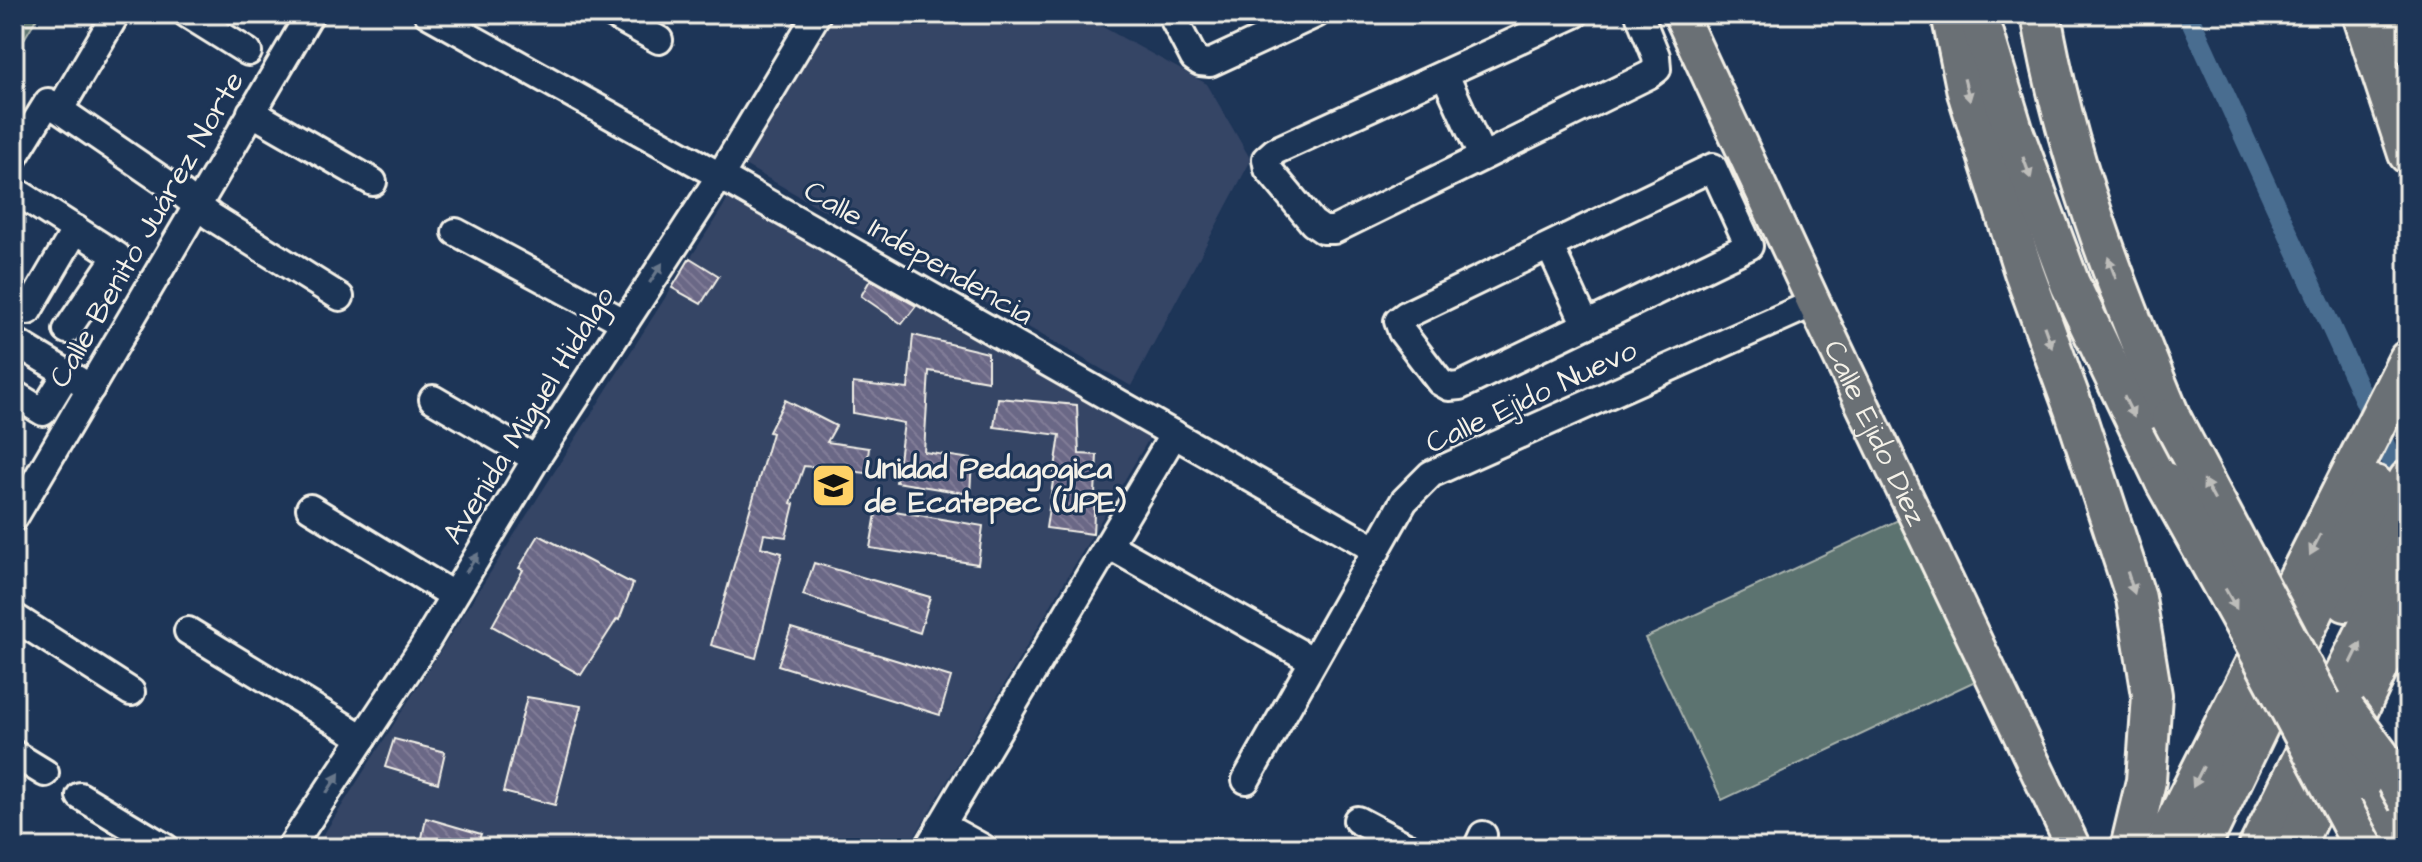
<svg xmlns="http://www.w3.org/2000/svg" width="2422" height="862" font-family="'Architects Daughter',sans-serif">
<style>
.built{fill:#344465}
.pitch{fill:#5c736f;stroke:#a8b2ac;stroke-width:2}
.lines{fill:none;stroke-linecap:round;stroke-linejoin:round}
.canal{stroke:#496d90;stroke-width:20}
.building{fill:url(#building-back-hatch);stroke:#f4f1e8;stroke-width:2}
.minor-casing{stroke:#f4f1e8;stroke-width:32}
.major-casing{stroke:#f4f1e8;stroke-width:38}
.highway-casing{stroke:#f4f1e8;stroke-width:44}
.minor{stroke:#1d3557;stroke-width:26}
.major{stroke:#6b6f75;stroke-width:32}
.highway{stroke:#6b6f75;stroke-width:38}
.highway-bridge-casing{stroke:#f4f1e8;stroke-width:44;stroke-linecap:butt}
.highway-bridge{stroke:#6b6f75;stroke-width:38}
.oneway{fill:#bdbdba}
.oneway2{fill:#68778a}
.labels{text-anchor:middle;stroke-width:6;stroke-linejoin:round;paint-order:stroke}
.street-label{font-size:30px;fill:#f4f1e8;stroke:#1d3557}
.poi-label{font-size:30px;font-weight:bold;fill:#f4f1e8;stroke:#1d3557;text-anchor:start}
</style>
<defs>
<pattern id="building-back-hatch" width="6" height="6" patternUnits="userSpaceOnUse" patternTransform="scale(2)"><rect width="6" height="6" fill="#6b6786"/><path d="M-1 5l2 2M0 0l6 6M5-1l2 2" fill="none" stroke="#817d97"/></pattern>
</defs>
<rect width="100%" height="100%" fill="#1d3557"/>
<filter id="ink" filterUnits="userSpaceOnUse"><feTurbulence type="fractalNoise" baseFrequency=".0125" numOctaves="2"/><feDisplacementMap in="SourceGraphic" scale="16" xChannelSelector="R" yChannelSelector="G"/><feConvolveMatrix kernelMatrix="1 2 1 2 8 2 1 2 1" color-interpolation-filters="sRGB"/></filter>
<g filter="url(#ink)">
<!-- built -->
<g class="built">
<path d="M835,14H1079L1207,84L1251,160L1131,386L741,163Z"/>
<path d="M728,199L1150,437L908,848H315Z"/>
</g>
<!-- pitch -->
<g class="pitch">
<path d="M14,14H39L14,56Z"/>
<path d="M1911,514L1988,675L1722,800L1645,638Z"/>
</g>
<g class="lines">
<!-- canal -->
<path class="canal" d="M2188,14L2406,491"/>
</g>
<!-- building -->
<g class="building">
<path d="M690,258L719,276L701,304L672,288Z"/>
<path d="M870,280L916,306L902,324L861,296Z"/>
<path d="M913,335L988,353V381L929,371L924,452L972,459L970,494L896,482L904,423L853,413V383L908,389Z"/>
<path d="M998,398L1077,405L1079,454L1097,455L1093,534L1046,528L1060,435L994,427Z"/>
<path d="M785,400L836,426L827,442L869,448L866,473L804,466L791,503L794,504L786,537L764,534L761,547L782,553L756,658L711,645L772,433L769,432Z"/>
<path d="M877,508L983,526L978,564L870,548Z"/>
<path d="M539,535L633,584L619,620L617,619L581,675L492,626L523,570L519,568Z"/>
<path d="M814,563L930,597L920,633L803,595Z"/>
<path d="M791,628L951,677L940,715L778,665Z"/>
<path d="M527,697L581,706L555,805L503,792Z"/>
<path d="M394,739L445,752L438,783L385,767Z"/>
<path d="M426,818L481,834L476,848H420Z"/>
</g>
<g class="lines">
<defs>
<g id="minor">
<path d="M187,14L248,52"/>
<path d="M428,14L720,176L1377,550"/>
<path d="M612,14L659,40"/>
<path d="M1171,14L1194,58L1200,62L1210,63L1316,14"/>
<path d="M1575,14L1275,151L1266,159L1268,169L1313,223L1323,230H1334L1649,75L1657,69L1656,56L1639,14"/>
<path d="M1445,75L1482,156"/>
<path d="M60,109L116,14"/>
<path d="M251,112L373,182"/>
<path d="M14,157L48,102L181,193L212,217L340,297"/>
<path d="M1713,167L1749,246L1460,386L1449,387L1440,382L1402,332L1398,321L1406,315Z"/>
<path d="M14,190L117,256L67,330"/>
<path d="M456,232L624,322"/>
<path d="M1550,247L1586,325"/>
<path d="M28,311L76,229"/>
<path d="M14,341L91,388"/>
<path d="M14,394L43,412L67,373"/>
<path d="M433,399L536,459"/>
<path d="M310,508L453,595"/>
<path d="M14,518L310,14"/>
<path d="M1108,545L1312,660"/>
<path d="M14,617L131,692"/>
<path d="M188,631L363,738"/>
<path d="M14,754L45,773"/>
<path d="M1246,780L1404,501L1431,474L1814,303"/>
<path d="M80,796L166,848"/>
<path d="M1357,820L1410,848"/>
<path d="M941,825L983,848"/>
<path d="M290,848L423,647L536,459L720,176L817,14"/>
<path d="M928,848L1174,434"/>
<path d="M1477,848L1483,835"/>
</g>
<g id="major">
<path id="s1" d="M1680,14L1814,303L2074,848"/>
</g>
<g id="highway">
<path d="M1951,14L1967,92L2024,272L2074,409L2136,598L2152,695L2146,781L2130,848"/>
<path d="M1978,14L2014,133L2070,284L2165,482"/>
<path d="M2041,14C2065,155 2116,286 2171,418"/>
<path d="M2362,14L2408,154"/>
<path d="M2398,14L2408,44"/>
<path d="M2346,602L2408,480"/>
<path d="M2363,781L2398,848"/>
<path d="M2162,848L2408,360"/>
<path d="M2200,848L2375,485"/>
<path d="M2258,848L2408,546"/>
<path d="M2294,848L2408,605"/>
</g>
</defs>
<!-- minor casing -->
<use href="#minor" class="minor-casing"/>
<!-- major casing -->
<use href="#major" class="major-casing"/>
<!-- highway casing -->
<use href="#highway" class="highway-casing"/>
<!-- minor -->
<use href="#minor" class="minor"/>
<!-- major -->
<use href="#major" class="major"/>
<!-- highway -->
<use href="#highway" class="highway"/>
<defs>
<g id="highway-bridge">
<path d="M2171,418L2363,781"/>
<path d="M2165,482L2255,644L2364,848"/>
<path d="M2346,711L2391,771L2408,801"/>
</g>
</defs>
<!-- highway-bridge casing -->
<use href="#highway-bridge" class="highway-bridge-casing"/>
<!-- highway-bridge -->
<use href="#highway-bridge" class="highway-bridge"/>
</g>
<!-- one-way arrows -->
<defs><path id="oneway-solid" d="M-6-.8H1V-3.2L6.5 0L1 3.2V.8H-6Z" transform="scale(2)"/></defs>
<g class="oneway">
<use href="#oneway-solid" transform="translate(1967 90) rotate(76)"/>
<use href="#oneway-solid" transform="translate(2027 168) rotate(70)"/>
<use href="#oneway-solid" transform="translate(2112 268) rotate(-110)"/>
<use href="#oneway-solid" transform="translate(2048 337) rotate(70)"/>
<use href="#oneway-solid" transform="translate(2129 407) rotate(64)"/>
<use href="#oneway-solid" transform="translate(2209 490) rotate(-118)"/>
<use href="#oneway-solid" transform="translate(2315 545) rotate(117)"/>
<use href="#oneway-solid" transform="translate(2131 583) rotate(72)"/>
<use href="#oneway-solid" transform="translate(2231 599) rotate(61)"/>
<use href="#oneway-solid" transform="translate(2356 653) rotate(-64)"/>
<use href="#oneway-solid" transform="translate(2198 777) rotate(117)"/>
</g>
<g class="oneway2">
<use href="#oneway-solid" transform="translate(656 273) rotate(-57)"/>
<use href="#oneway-solid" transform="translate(472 563) rotate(-58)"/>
<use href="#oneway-solid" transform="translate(333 783) rotate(-57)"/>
</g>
</g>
<!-- icons -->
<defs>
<symbol id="school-square" viewBox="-11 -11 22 22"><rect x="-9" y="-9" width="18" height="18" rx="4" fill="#ffd166" stroke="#1d3557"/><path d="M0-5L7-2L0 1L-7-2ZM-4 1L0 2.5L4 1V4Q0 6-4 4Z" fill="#111"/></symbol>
</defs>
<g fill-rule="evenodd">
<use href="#school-square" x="808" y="460" width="51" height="51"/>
</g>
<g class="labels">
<!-- street labels -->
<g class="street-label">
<text transform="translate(146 229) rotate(-60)" y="10">Calle Benito Juárez Norte</text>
<text transform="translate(919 252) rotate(30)" y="10">Calle Independencia</text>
<text transform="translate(1531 396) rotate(-25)" y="10">Calle Ejido Nuevo</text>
<text transform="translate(528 415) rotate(-58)" y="10">Avenida Miguel Hidalgo</text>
<text dy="10" stroke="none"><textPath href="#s1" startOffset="462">Calle Ejido Diez</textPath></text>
</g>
<!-- poi labels -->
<g class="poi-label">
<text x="865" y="478">Unidad Pedagogica<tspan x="865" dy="34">de Ecatepec (UPE)</tspan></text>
</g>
</g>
<!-- margin -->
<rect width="2422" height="862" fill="none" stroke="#1d3557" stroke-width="48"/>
<rect x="24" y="24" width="2374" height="814" fill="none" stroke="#f4f1e8" stroke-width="3" filter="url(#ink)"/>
</svg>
